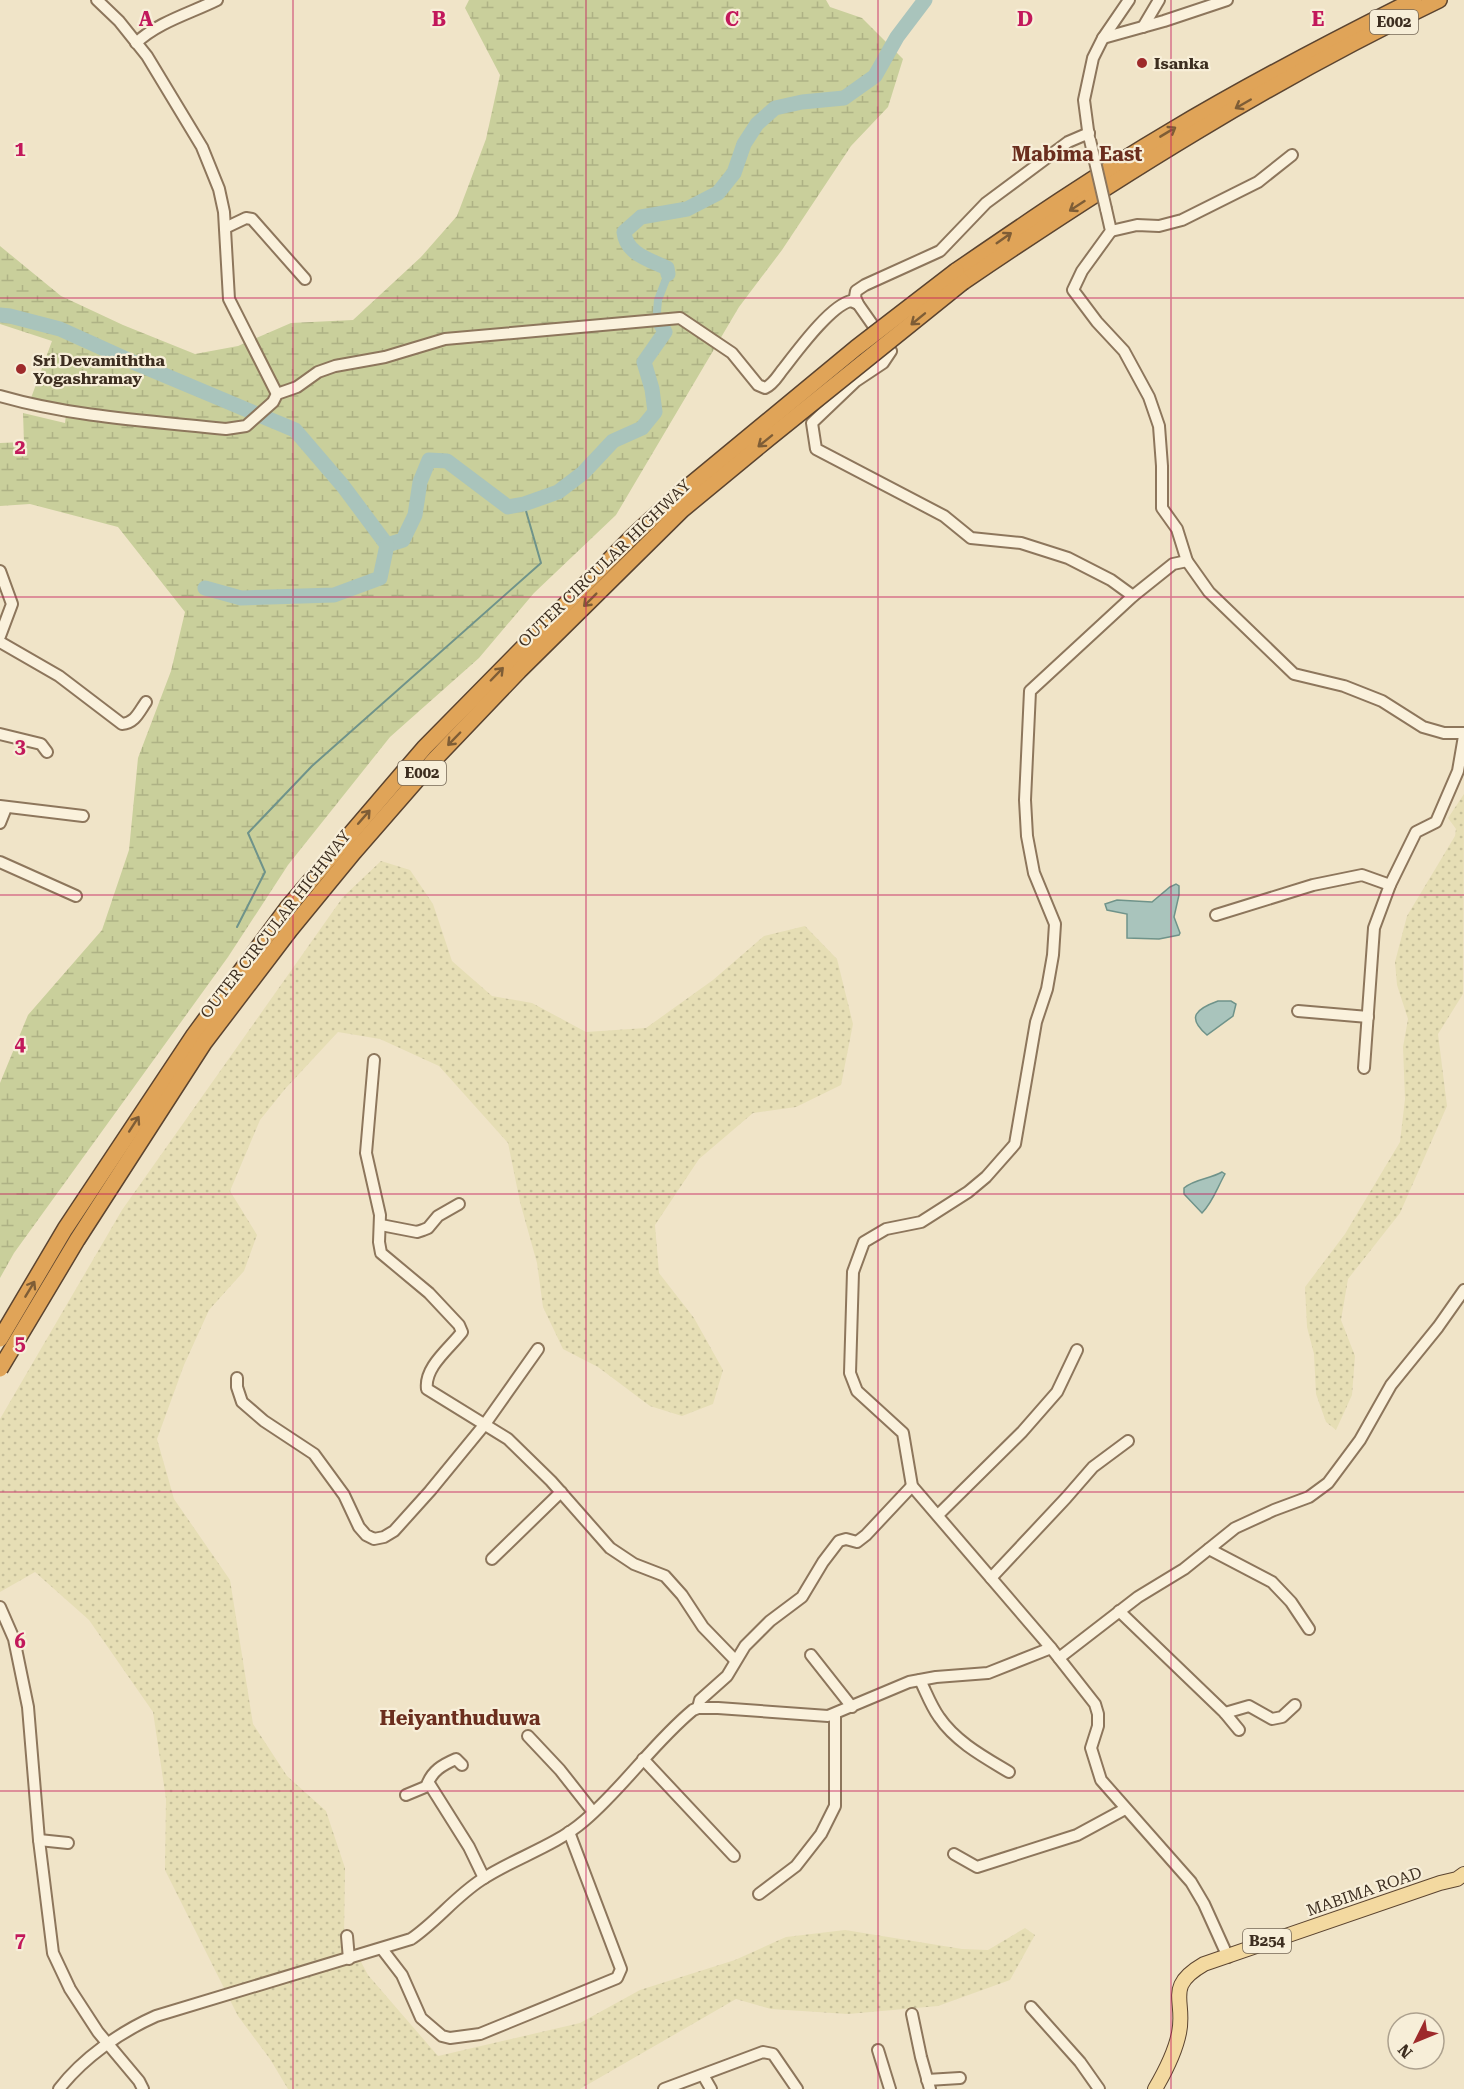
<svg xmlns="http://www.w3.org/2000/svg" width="1464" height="2089" font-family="'Roboto Serif',serif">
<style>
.farmland{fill:url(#farmland-dots)}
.wetland{fill:url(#wetland-marsh)}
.water{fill:#a9c4bc;stroke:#6f938a;stroke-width:1.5}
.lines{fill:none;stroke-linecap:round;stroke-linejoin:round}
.stream{stroke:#6f938a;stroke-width:2}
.canal{stroke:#a9c4bc;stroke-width:8}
.river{stroke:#a9c4bc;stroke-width:15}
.minor-casing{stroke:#8d765c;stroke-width:14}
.major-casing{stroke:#5b4430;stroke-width:16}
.highway-casing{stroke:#5b4430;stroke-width:18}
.minor{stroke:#faf1dc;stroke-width:10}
.major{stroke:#f3d9a0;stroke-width:14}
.highway{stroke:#e0a458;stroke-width:15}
.minor-bridge-casing{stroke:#8d765c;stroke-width:14;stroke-linecap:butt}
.highway-bridge-casing{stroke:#5b4430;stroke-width:18;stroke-linecap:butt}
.minor-bridge{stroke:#faf1dc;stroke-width:10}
.highway-bridge{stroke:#e0a458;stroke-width:15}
.oneway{stroke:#7e5d36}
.grid{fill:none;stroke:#c2185b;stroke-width:1.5;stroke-opacity:0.55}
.poi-dot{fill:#9e2a2b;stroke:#f7eed8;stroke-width:2}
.labels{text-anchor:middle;stroke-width:4.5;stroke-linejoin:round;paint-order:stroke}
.shield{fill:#f7eed8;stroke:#756857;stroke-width:1.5}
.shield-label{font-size:15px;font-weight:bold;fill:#3d2e20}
.poi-label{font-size:16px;font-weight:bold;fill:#3d2e20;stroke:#f7eed8;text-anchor:start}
.street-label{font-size:16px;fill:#3d2e20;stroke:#f7eed8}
.quarter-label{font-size:20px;font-weight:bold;fill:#6b2e1e;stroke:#f7eed8}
.grid-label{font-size:20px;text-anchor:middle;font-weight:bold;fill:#c2185b;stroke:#f7eed8;stroke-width:4.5;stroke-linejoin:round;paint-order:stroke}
</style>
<defs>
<pattern id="farmland-dots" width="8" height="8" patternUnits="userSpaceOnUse" patternTransform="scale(1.5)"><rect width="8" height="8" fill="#e6deb5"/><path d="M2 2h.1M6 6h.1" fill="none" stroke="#c6bf9b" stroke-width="1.8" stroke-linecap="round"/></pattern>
<pattern id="wetland-marsh" width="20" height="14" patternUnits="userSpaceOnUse" patternTransform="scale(1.5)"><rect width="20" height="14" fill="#c9cf9b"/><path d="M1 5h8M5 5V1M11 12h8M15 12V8" fill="none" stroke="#aeb285"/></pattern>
</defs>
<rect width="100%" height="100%" fill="#f0e4c8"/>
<!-- farmland -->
<g class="farmland">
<path d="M1464,794L1463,994L1438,1034L1447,1106L1400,1213L1348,1279L1341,1320L1355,1356L1352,1395L1336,1430L1326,1422L1316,1394L1314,1354L1307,1327L1305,1287L1345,1234L1400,1142L1405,1099L1403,1047L1408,1019L1397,985L1395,962L1407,916L1455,836L1456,829L1448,818Z"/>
<path d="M381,861L410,870L433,904L452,961L492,996L532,1003L586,1032L646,1028L713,980L764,936L805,926L837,959L853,1024L841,1085L796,1107L753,1113L699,1159L655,1225L659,1273L694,1318L723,1370L713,1404L682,1416L650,1406L598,1367L563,1349L543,1307L537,1263L520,1202L508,1143L439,1066L380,1039L338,1032L285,1089L260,1120L230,1191L257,1235L244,1271L209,1310L184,1365L157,1439L174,1499L230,1580L253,1724L287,1776L326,1811L345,1868L344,1938L347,1936L368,1975L438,2056L580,2023L640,1990L735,1960L786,1937L845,1930L962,1949L988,1950L1025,1928L1035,1935L1010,1980L938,2006L848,2014L771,2009L736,1999L580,2089H288L270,2059L238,2016L165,1870L166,1799L153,1712L89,1620L35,1572L0,1592V1419L122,1210L343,897Z"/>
</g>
<!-- wetland -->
<path class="wetland" d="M469,0H826L830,7L862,18L903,59L888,107L851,146L782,250L739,307L616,515L534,593L479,658L390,737L288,865L228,957L14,1253L0,1278V1083L28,1015L102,930L129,850L138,758L171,671L185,612L118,527L30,504L0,506V443L24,442L23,413L65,423L67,406L31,398L52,341L0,324V246L61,296L123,325L195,354L238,346L291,323L353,320L421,257L457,216L486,139L500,75L465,8Z"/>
<!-- water -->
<g class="water">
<path d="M1176,884L1179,886V895L1174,917L1180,933L1179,935L1159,939L1127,938V914L1107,910L1105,904L1117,900L1152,902L1170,887Z"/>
<path d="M1218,1001H1231L1236,1004L1233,1016L1207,1035C1186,1017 1196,1009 1218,1001Z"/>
<path d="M1222,1172L1225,1174C1217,1188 1213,1202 1202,1213L1184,1194V1188C1194,1179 1210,1179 1222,1172Z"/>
</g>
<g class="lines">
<!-- stream -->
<path class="stream" d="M237,927L265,872L248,833L312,766L541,563L524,504"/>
<!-- canal -->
<path class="canal" d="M657,312L658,300L668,274"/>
<!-- river -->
<g class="river">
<path d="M668,274L667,268C650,260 626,254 624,232L641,217L687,209L718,193L734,173L744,144L757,124L775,108L802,102L844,98L875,76L897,37L925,0"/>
<path d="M0,315L10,316L60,329L133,362L295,430L343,486L387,545L403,540L415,515L420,482L429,460L447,461L508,507L524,504L558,492L583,473L613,441L642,428L655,412L652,389L644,362L665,332L659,321"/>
<path d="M205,588L241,598L334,595L380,578L387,545"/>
</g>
<defs>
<g id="minor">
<path d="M97,0L119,21L147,56L202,147L219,189L224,212L229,299L277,394"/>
<path d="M1143,27L1159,0"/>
<path d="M1103,38L1164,21L1227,0"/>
<path d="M136,43C158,22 191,13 217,0"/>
<path d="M1089,133L1068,142L986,203L940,251L865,285L856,291L855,297L858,304L891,351L883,363L856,381L812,423L816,449L944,516L971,538L1021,543L1068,558L1111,580L1133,596"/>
<path d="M1089,138L1084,100L1093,58L1103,38L1129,0"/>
<path d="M1106,209L1111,231L1082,271L1073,290L1097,322L1124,351L1149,397L1159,426L1162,466V508L1177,529L1187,561L1209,592L1294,674L1344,686L1382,701L1423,727L1444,733H1464"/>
<path d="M225,228L246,218L252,219L305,279"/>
<path d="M1111,231L1137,225L1159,226L1182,220L1258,182L1292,155"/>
<path d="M0,396C73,417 150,421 226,429L246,426L273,402L277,394L297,387L318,372L335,366L385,357L445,339L680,318L732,353L758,385L765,388C774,384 778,375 784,368C798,350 831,305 851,301L858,304"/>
<path d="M0,571L12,604L0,636"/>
<path d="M0,642L59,676L122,724C135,723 139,712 146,702"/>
<path d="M0,734L41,744L47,752"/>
<path d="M0,806L83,816"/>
<path d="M0,823L6,808"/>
<path d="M0,862L76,896"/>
<path d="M1216,915L1313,885L1362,875L1390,885"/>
<path d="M1298,1011L1368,1017"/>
<path d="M374,1060L366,1153L380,1215L379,1242L381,1253L429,1293L459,1325L462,1332C450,1348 424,1367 427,1389L508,1439L551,1481L610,1548L634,1564L665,1576L682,1595L703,1627L735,1660"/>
<path d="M1364,1068L1374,928L1390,885L1416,832L1436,822L1458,771L1464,736"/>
<path d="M381,1225L417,1232L423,1230L428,1228L438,1216L459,1204"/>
<path d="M237,1378V1387L242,1402L264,1421L314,1454L344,1495L359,1527L366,1535L374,1539L384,1537L394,1531L430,1491L485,1424L538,1349"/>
<path d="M938,1515L1022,1432L1057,1392L1077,1350"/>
<path d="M1209,1549L1272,1582L1291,1602L1309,1629"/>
<path d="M492,1559L561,1492"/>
<path d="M991,1578L1066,1498L1093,1467L1128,1441"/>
<path d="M0,1607L14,1639L28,1707L39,1840L53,1953L70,1989L98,2032L139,2081L143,2089"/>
<path d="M1119,1611L1225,1713"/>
<path d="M1051,1648L912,1486L903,1433L857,1391L850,1373L853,1272L864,1242L886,1229L921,1222L968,1192L986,1177L1015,1144L1036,1022L1047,989L1053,955L1055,924L1034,873L1027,836L1025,800L1030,691L1133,596L1173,564L1187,561"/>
<path d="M811,1655L852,1707"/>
<path d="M1059,1658L1138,1597L1184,1569L1235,1528L1274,1510L1309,1497L1328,1483L1360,1440L1391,1385L1438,1327L1464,1290"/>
<path d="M920,1680C926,1692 931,1706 939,1717C956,1742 984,1757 1009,1772"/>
<path d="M698,1708L700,1700L727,1676L745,1646L770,1621L802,1597L823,1562L839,1541L846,1539L857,1542L866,1535L912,1486"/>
<path d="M1239,1730L1225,1713L1249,1706L1272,1719L1282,1717L1295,1705"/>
<path d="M528,1736L560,1770L593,1812"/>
<path d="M643,1759L734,1856"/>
<path d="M427,1785C432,1771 442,1765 456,1759L462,1765"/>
<path d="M406,1795L430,1785L469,1847L484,1878"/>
<path d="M39,1840L68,1843"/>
<path d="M954,1854L977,1867L1077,1835L1125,1809"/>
<path d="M759,1894L796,1866L821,1834L835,1806V1714"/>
<path d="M347,1936L349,1959"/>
<path d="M382,1949L402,1975L421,2018L442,2036L450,2038L480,2034L617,1978L621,1969L569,1832"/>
<path d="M1031,2007L1080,2062L1099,2089"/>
<path d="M912,2014L921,2057L930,2089"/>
<path d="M878,2050L890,2089"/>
<path d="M703,2075L711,2089"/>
<path d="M927,2080L960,2078"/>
<path d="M59,2089C83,2058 120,2032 156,2016L411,1939C436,1922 455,1897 481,1880C514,1858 554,1847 584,1821C624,1787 653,1743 693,1710L698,1708H718L828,1716L909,1682L936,1677L988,1673L1051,1648L1095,1704L1098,1714V1726L1091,1748L1101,1780L1191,1882L1204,1904L1228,1957"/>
<path d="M664,2089L763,2052L773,2054L797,2089"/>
</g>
<path id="major" d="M1155,2089C1165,2072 1175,2053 1179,2033C1186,2000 1164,1987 1204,1964L1440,1883L1457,1879L1464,1874"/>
<g id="highway">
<path d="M956,271C1026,223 1096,175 1169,132C1249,84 1332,41 1414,0"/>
<path d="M963,282C1116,178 1272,80 1439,0"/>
</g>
</defs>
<!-- minor casing -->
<use href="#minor" class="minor-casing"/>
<!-- major casing -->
<use href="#major" class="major-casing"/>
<!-- highway casing -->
<use href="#highway" class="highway-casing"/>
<!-- minor -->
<use href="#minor" class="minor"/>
<!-- major -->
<use href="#major" class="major"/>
<!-- highway -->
<use href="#highway" class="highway"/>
<defs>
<path id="minor-bridge" d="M1090,140L1106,209"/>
<g id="highway-bridge">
<path d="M0,1339L65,1229L194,1035L288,907L424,748L633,536L672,500L856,348L956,271"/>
<path d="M0,1369L77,1240L204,1043L290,930L354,852L435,759L519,671L682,510L768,439L963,282"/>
</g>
</defs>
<!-- minor-bridge casing -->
<use href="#minor-bridge" class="minor-bridge-casing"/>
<!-- highway-bridge casing -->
<use href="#highway-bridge" class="highway-bridge-casing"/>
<!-- minor-bridge -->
<use href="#minor-bridge" class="minor-bridge"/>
<!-- highway-bridge -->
<use href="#highway-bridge" class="highway-bridge"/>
</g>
<!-- one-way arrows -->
<defs><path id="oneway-shaft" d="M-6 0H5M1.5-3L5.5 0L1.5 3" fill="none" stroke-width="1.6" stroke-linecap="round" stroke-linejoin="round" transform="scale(1.5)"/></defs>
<g class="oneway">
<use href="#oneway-shaft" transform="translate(1243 104) rotate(150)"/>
<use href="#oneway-shaft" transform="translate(1168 132) rotate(-31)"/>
<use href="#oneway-shaft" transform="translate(1077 206) rotate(147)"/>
<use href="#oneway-shaft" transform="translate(1004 238) rotate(-35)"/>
<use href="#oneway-shaft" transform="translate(918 319) rotate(141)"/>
<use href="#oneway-shaft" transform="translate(765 441) rotate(141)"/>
<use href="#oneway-shaft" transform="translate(590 600) rotate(135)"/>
<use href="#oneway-shaft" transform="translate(497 674) rotate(-46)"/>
<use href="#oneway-shaft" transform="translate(454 739) rotate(134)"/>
<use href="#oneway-shaft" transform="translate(364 817) rotate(-49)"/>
<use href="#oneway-shaft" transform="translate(134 1124) rotate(-57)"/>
<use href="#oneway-shaft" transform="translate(30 1289) rotate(-59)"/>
</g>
<!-- grid -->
<path class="grid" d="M293,0V2089M586,0V2089M878,0V2089M1171,0V2089M0,298H1464M0,597H1464M0,895H1464M0,1194H1464M0,1492H1464M0,1791H1464"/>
<!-- markers -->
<g class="poi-dot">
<circle cx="1142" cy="63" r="6"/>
<circle cx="21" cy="369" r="6"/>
</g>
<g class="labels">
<!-- shield labels -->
<g class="shield">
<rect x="1370" y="10" width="48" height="24" rx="4.5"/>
<rect x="398" y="761" width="48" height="24" rx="4.5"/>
<rect x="1243" y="1929" width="48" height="24" rx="4.5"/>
</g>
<g class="shield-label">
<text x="1394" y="27">E002</text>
<text x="422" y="778">E002</text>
<text x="1267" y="1946">B254</text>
</g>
<!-- poi labels -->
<g class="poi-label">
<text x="1154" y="69">Isanka</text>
<text x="33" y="366">Sri Devamiththa<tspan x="33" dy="18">Yogashramay</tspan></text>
</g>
<!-- street labels -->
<g class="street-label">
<text transform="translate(604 563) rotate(-44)" y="6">OUTER CIRCULAR HIGHWAY</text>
<text transform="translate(275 924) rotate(-52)" y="6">OUTER CIRCULAR HIGHWAY</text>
<text transform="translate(1364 1891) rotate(-19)" y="6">MABIMA ROAD</text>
</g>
<!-- quarter labels -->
<g class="quarter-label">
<text x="1077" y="161">Mabima East</text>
<text x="460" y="1725">Heiyanthuduwa</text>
</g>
</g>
<g class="grid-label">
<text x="146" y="26">A</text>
<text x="439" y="26">B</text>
<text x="732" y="26">C</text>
<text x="1025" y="26">D</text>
<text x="1318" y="26">E</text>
<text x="20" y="156">1</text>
<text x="20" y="454">2</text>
<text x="20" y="753">3</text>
<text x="20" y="1051">4</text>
<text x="20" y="1350">5</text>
<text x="20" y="1648">6</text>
<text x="20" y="1947">7</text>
</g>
<!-- north arrow -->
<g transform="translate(1416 2041) rotate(227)"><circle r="28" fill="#f7eed8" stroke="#ada18e" stroke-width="1.5"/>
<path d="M0-4.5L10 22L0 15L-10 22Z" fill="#9e2a2b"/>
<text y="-9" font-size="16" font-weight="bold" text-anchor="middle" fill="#3d2e20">N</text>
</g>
</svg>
